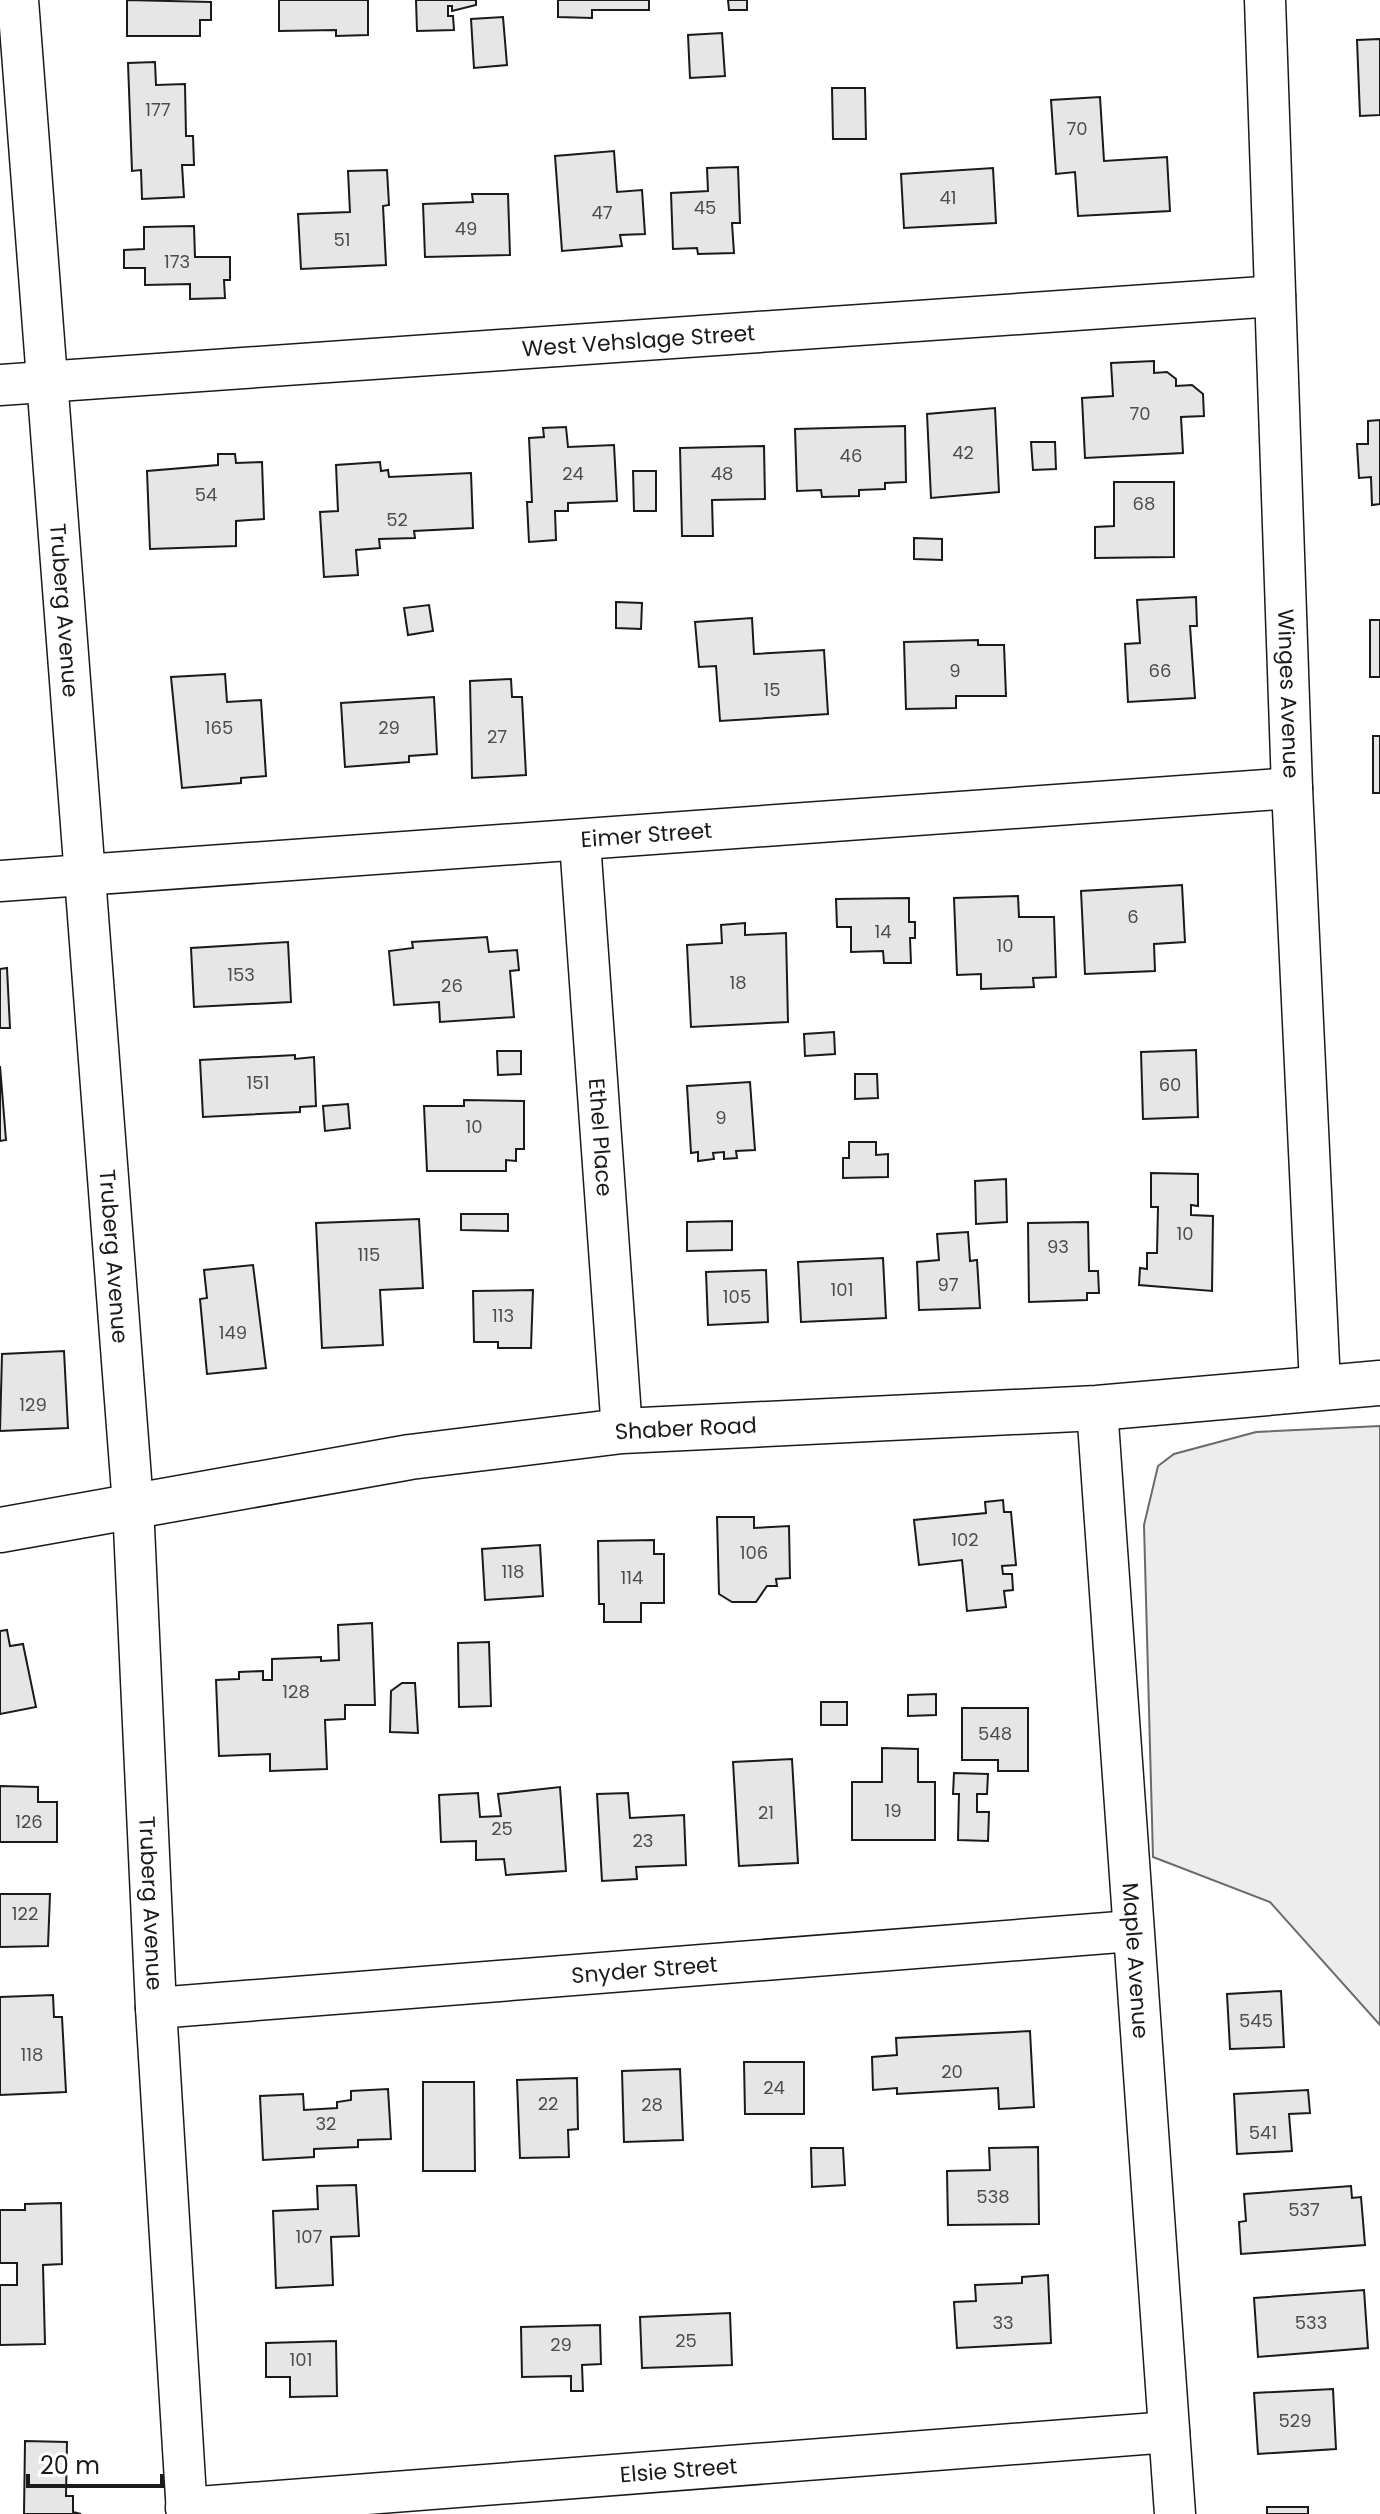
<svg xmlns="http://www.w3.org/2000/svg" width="1380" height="2514" font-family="Poppins,sans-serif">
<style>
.green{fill:#ededed;stroke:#6a6a6a;stroke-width:2}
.building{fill:#e6e6e6;stroke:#1a1a1a;stroke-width:2}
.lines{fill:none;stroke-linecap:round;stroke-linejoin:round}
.street-casing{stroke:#1a1a1a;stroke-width:43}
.secondary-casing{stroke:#1a1a1a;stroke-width:47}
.street{stroke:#fff;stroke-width:40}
.secondary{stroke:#fff;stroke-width:44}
.labels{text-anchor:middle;stroke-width:6;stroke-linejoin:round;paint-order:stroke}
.number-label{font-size:18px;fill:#4d4d4d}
.street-label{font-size:22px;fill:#1a1a1a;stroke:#fff}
</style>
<rect width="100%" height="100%" fill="#fff"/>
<!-- green -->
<path class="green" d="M1380,1426V2025L1270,1902L1153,1857L1144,1525L1158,1466L1174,1454L1256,1432Z"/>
<!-- building -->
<g class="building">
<path d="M127,0L211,2V20H200V36H127Z"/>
<path d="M279,0H368V35L336,36V30L279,31Z"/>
<path d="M416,0H476V5L452,11V6H448V16H453L454,30L417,31Z"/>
<path d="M558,0H649V10H592V18L558,17Z"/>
<path d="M728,0H747V10H729Z"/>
<path d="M503,17L507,65L474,68L471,19Z"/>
<path d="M722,33L725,76L690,78L688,35Z"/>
<path d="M1380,39V115L1360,116L1357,40Z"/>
<path d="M155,62L156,85L185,84L186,136H193L194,165H182L184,197L142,199L141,170L132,171L128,63Z"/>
<path d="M832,88H865L866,139H833Z"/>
<path d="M1100,97L1104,161L1167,157L1170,211L1078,216L1075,172L1056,174L1051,100Z"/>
<path d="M614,151L617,192L642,190L645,234L620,235L622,246L562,251L555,156Z"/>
<path d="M738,167L740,223H732L734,253L698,254L697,248L673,249L671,193L708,191L707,168Z"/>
<path d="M993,168L996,223L904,228L901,174Z"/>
<path d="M387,170L389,205L383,206L386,265L301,269L298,214L350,212L348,171Z"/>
<path d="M472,194H508L510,255L425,257L423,204L473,202Z"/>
<path d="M194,226L195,257H230V280H224L225,298L190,299V284L145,285V268H124V250L144,249V227Z"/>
<path d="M1154,361V373L1167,372L1176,379V386L1192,385L1203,394L1204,416L1181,417L1183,453L1085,458L1082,398L1113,396L1111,363Z"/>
<path d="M995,408L999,492L931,498L927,414Z"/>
<path d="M1380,420V504L1372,505L1371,477L1359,478L1357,444H1368V421Z"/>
<path d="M905,426L906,482L885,483V489L859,490V496L822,497L821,490L797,491L795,429Z"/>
<path d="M566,427L568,447L614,445L617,501L568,503V511H555L556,540L529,542L527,502H532L529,438L544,437L543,428Z"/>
<path d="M1031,442H1055L1056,469L1033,470Z"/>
<path d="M764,446L765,499L712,500L713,536H682L680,448Z"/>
<path d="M218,454H235L236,463L262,462L264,519L236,521V546L150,549L147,471L218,465Z"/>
<path d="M380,462L381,471L388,470L389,477L471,473L473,528L414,531L415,538L379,539L380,548L356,550L358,575L324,577L320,512L338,511L336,465Z"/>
<path d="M633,471H656V511H634Z"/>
<path d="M1114,482H1174V557L1095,558V527L1114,526Z"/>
<path d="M914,538L942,539V560L914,559Z"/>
<path d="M1196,597L1197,626H1190L1195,698L1128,702L1125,644L1140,643L1137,600Z"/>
<path d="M616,602L642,603L641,629L616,628Z"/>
<path d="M429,605L433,631L408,635L404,608Z"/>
<path d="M752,618L754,654L824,650L828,714L720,721L716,666L699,667L695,622Z"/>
<rect x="1370" y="620" width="10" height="57"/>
<path d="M978,640V645H1004L1006,696H956V708L906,709L904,642Z"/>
<path d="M225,674L227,702L261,700L266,776L241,778V783L182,788L171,677Z"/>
<path d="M511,679L512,697H522L526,775L472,778L470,681Z"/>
<path d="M434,697L437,754L409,756V762L345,767L341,703Z"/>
<rect x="1373" y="736" width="7" height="57"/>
<path d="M1182,885L1185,942L1154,944L1155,971L1085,974L1081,891Z"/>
<path d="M1018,896L1019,917H1054L1056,977L1033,978L1034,987L981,989V974L957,975L954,898Z"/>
<path d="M909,898V922H915V938H910L911,963H884L883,951L851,952V927H837L836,899Z"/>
<path d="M745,923V935L786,933L788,1022L691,1027L687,945L722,943L721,925Z"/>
<path d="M487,937L489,952L517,950L519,970L510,971L514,1017L440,1022L439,1002L394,1005L389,951L413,948L412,942Z"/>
<path d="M288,942L291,1002L194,1007L191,948Z"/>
<path d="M7,968L10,1028H0V969Z"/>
<path d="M834,1032L835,1054L805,1056L804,1034Z"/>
<path d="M1196,1050L1198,1117L1143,1119L1141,1052Z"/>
<path d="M497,1051H521V1074L498,1075Z"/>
<path d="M295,1055V1059L314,1057L316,1106L300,1107V1112L203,1117L200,1060Z"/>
<path d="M0,1066L6,1140L0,1141Z"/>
<path d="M855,1074H877L878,1098L855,1099Z"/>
<path d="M750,1082L755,1150L736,1151L737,1158L724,1159V1152L713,1153L714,1159L698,1161V1152L691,1153L687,1086Z"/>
<path d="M464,1100L524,1101V1149H516V1161L506,1160V1171H427L424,1106H464Z"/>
<path d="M348,1104L350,1128L325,1131L323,1106Z"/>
<path d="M849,1142H876V1155L888,1154V1177L843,1178V1158H849Z"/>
<path d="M1151,1173L1198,1174V1206L1191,1205V1215L1213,1216L1212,1291L1139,1285L1140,1268L1147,1269V1253H1157L1158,1207H1151Z"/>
<path d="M1006,1179L1007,1222L976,1224L975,1181Z"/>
<path d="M461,1214H508V1231L461,1230Z"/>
<path d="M419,1219L423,1288L380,1290L383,1345L322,1348L316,1223Z"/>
<path d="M732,1221V1250L687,1251V1222Z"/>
<path d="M1088,1222L1089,1271H1098L1099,1293H1087V1300L1029,1302L1028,1223Z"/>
<path d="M968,1232L970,1261L977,1260L980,1308L919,1310L917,1262L939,1260L937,1234Z"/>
<path d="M883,1258L886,1318L801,1322L798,1262Z"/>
<path d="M253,1265L266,1368L207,1374L200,1299L207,1298L204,1270Z"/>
<path d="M766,1270L768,1322L708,1325L706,1272Z"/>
<path d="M533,1290L531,1348H498V1342H474L473,1291Z"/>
<path d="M64,1351L68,1428L0,1431L2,1354Z"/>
<path d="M1003,1500L1004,1512H1011L1016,1565L1002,1566L1003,1574H1012L1013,1590L1004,1591L1006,1607L967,1611L962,1560L919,1565L914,1520L986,1513L985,1502Z"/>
<path d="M717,1517H754V1528L789,1526L790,1578L776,1579L777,1586H767L756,1602H732L719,1594Z"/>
<path d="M654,1540V1554H664V1603H641V1622H604V1604H599L598,1541Z"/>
<path d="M540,1545L543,1596L485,1600L482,1549Z"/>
<path d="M372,1623L375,1705H345V1719L325,1720L327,1769L270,1771V1754L219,1756L216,1680L239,1679V1672L263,1671V1680H272V1659L321,1657V1661L339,1660L338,1625Z"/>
<path d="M7,1630L10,1646L23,1644L36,1707L0,1714V1631Z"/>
<path d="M489,1642L491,1706L459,1707L458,1643Z"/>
<path d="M402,1683H415L418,1733L390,1732L391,1691Z"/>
<path d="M936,1694V1715L908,1716V1695Z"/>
<rect x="821" y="1702" width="26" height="23"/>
<path d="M962,1708H1028V1771H998V1760H962Z"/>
<path d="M882,1748L918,1749V1782H935V1840H852V1782H882Z"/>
<path d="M792,1759L798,1863L739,1866L733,1762Z"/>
<path d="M954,1773L988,1774L987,1794H977V1812H989L988,1841L958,1840L959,1794H953Z"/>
<path d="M0,1786L38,1787V1802H57V1842H0Z"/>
<path d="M560,1787L566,1871L506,1875L504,1859L476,1860V1841L441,1842L439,1795L478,1793L480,1817L501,1816L498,1794Z"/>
<path d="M628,1793L630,1818L684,1815L686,1865L636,1867L637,1879L602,1881L597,1794Z"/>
<path d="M0,1894H50L48,1946L0,1947Z"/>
<path d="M1281,1991L1284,2047L1230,2049L1227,1994Z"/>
<path d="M53,1995L54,2017H62L66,2092L0,2095V1997Z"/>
<path d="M1030,2031L1034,2107L999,2109L998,2088L897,2094V2088L873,2090L872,2057L897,2055L896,2038Z"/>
<path d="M744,2062H804V2114H745Z"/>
<path d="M680,2069L683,2140L624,2142L622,2071Z"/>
<path d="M577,2078L578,2129L568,2130L569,2157L520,2158L517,2080Z"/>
<path d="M423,2082H474L475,2171H423Z"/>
<path d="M388,2089L391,2139L358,2140V2147L314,2149V2157L263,2160L260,2096L303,2094L304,2110L337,2108V2102L351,2100V2091Z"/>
<path d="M1308,2090L1310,2113L1289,2114L1292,2151L1237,2154L1234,2094Z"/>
<path d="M1038,2147L1039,2224L948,2225L947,2171L990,2170L989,2148Z"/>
<path d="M811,2148H843L845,2185L812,2187Z"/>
<path d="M356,2185L359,2236L331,2237L333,2285L276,2288L273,2211L318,2209L317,2186Z"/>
<path d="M1351,2186L1352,2198L1361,2197L1365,2245L1241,2254L1239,2222L1246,2221L1244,2194Z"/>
<path d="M61,2203L62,2264L43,2265L45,2344L0,2345V2285H17V2263H0V2210H25V2204Z"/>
<path d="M1048,2275L1051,2343L957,2348L954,2302L976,2301L975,2285L1022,2283V2277Z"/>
<path d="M1364,2290L1368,2348L1258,2357L1254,2298Z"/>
<path d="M730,2313L732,2365L642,2368L640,2317Z"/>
<path d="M600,2325L601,2364L582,2365L583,2391H571V2376L522,2377L521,2327Z"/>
<path d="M336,2341L337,2396L290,2397V2377H266V2343Z"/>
<path d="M1333,2389L1336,2449L1258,2454L1254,2393Z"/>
<path d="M25,2441L67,2442L66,2496H73V2512L81,2514H24Z"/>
<rect x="1267" y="2507" width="41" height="7"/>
</g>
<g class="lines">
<defs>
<g id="street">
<path id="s1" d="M18,0L133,1505L156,2008L187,2514"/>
<path id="s2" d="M1265,0L1292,788L1320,1385"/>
<path id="s3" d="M0,385L1275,296"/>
<path id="s4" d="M580,842L622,1431"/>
<path id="s5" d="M0,881L1292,788"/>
<path id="s6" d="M1097,1408L1175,2514"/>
<path id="s7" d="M156,2008L1132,1931"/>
<path id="s8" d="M186,2508L1169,2432"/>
</g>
<g id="secondary">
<path id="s9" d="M0,1530L410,1457L622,1431L1097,1408L1380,1383"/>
</g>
</defs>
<!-- street casing -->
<use href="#street" class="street-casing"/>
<!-- secondary casing -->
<use href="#secondary" class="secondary-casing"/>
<!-- street -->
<use href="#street" class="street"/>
<!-- secondary -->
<use href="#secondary" class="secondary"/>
</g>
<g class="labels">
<!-- number labels -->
<g class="number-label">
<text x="158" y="116">177</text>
<text x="1077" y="135">70</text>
<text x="948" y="204">41</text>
<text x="705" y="214">45</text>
<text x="602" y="219">47</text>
<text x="466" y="235">49</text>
<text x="342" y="246">51</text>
<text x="177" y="268">173</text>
<text x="1140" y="420">70</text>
<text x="963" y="459">42</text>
<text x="851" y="462">46</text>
<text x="573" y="480">24</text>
<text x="722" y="480">48</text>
<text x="206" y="501">54</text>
<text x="1144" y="510">68</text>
<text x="397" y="526">52</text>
<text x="955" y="677">9</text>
<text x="1160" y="677">66</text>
<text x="772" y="696">15</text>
<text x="219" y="734">165</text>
<text x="389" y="734">29</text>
<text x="497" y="743">27</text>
<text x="1133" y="923">6</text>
<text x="883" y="938">14</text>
<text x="1005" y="952">10</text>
<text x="241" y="981">153</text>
<text x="738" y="989">18</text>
<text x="452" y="992">26</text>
<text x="258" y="1089">151</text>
<text x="1170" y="1091">60</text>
<text x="721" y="1124">9</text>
<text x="474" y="1133">10</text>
<text x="1185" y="1240">10</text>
<text x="1058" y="1253">93</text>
<text x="369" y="1261">115</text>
<text x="948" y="1291">97</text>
<text x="842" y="1296">101</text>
<text x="737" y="1303">105</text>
<text x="503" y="1322">113</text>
<text x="233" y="1339">149</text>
<text x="33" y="1411">129</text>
<text x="965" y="1546">102</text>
<text x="754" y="1559">106</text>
<text x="513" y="1578">118</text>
<text x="632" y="1584">114</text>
<text x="296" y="1698">128</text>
<text x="995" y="1740">548</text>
<text x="893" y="1817">19</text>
<text x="766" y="1819">21</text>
<text x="29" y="1828">126</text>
<text x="502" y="1835">25</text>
<text x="643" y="1847">23</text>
<text x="25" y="1920">122</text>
<text x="1256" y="2027">545</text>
<text x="32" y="2061">118</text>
<text x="952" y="2078">20</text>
<text x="774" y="2094">24</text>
<text x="548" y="2110">22</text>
<text x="652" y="2111">28</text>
<text x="326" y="2130">32</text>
<text x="1263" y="2139">541</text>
<text x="993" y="2203">538</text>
<text x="1304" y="2216">537</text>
<text x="309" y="2243">107</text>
<text x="1003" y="2329">33</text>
<text x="1311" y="2329">533</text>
<text x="686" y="2347">25</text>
<text x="561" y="2351">29</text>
<text x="301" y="2366">101</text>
<text x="1295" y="2427">529</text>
</g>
<!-- street labels -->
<g class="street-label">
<text dy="8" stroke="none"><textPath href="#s3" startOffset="640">West Vehslage Street</textPath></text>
<text dy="8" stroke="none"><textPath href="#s1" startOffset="612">Truberg Avenue</textPath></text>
<text dy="8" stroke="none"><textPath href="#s2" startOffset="694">Winges Avenue</textPath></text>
<text dy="8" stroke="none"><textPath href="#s5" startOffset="648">Eimer Street</textPath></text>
<text dy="8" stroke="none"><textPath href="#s4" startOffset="296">Ethel Place</textPath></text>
<text dy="8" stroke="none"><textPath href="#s1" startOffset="1260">Truberg Avenue</textPath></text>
<text dy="8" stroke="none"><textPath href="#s9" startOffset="694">Shaber Road</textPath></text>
<text dy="8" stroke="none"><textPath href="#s1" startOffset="1908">Truberg Avenue</textPath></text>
<text dy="8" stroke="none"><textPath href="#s6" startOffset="554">Maple Avenue</textPath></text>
<text dy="8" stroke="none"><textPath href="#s7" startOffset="490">Snyder Street</textPath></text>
<text dy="8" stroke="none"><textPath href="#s8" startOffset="494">Elsie Street</textPath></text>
</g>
</g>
<!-- scale -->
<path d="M28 2474v12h134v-12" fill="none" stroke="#1a1a1a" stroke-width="4"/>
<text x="40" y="2474" font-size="24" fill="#1a1a1a" stroke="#ffffff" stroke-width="6" paint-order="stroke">20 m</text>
</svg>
